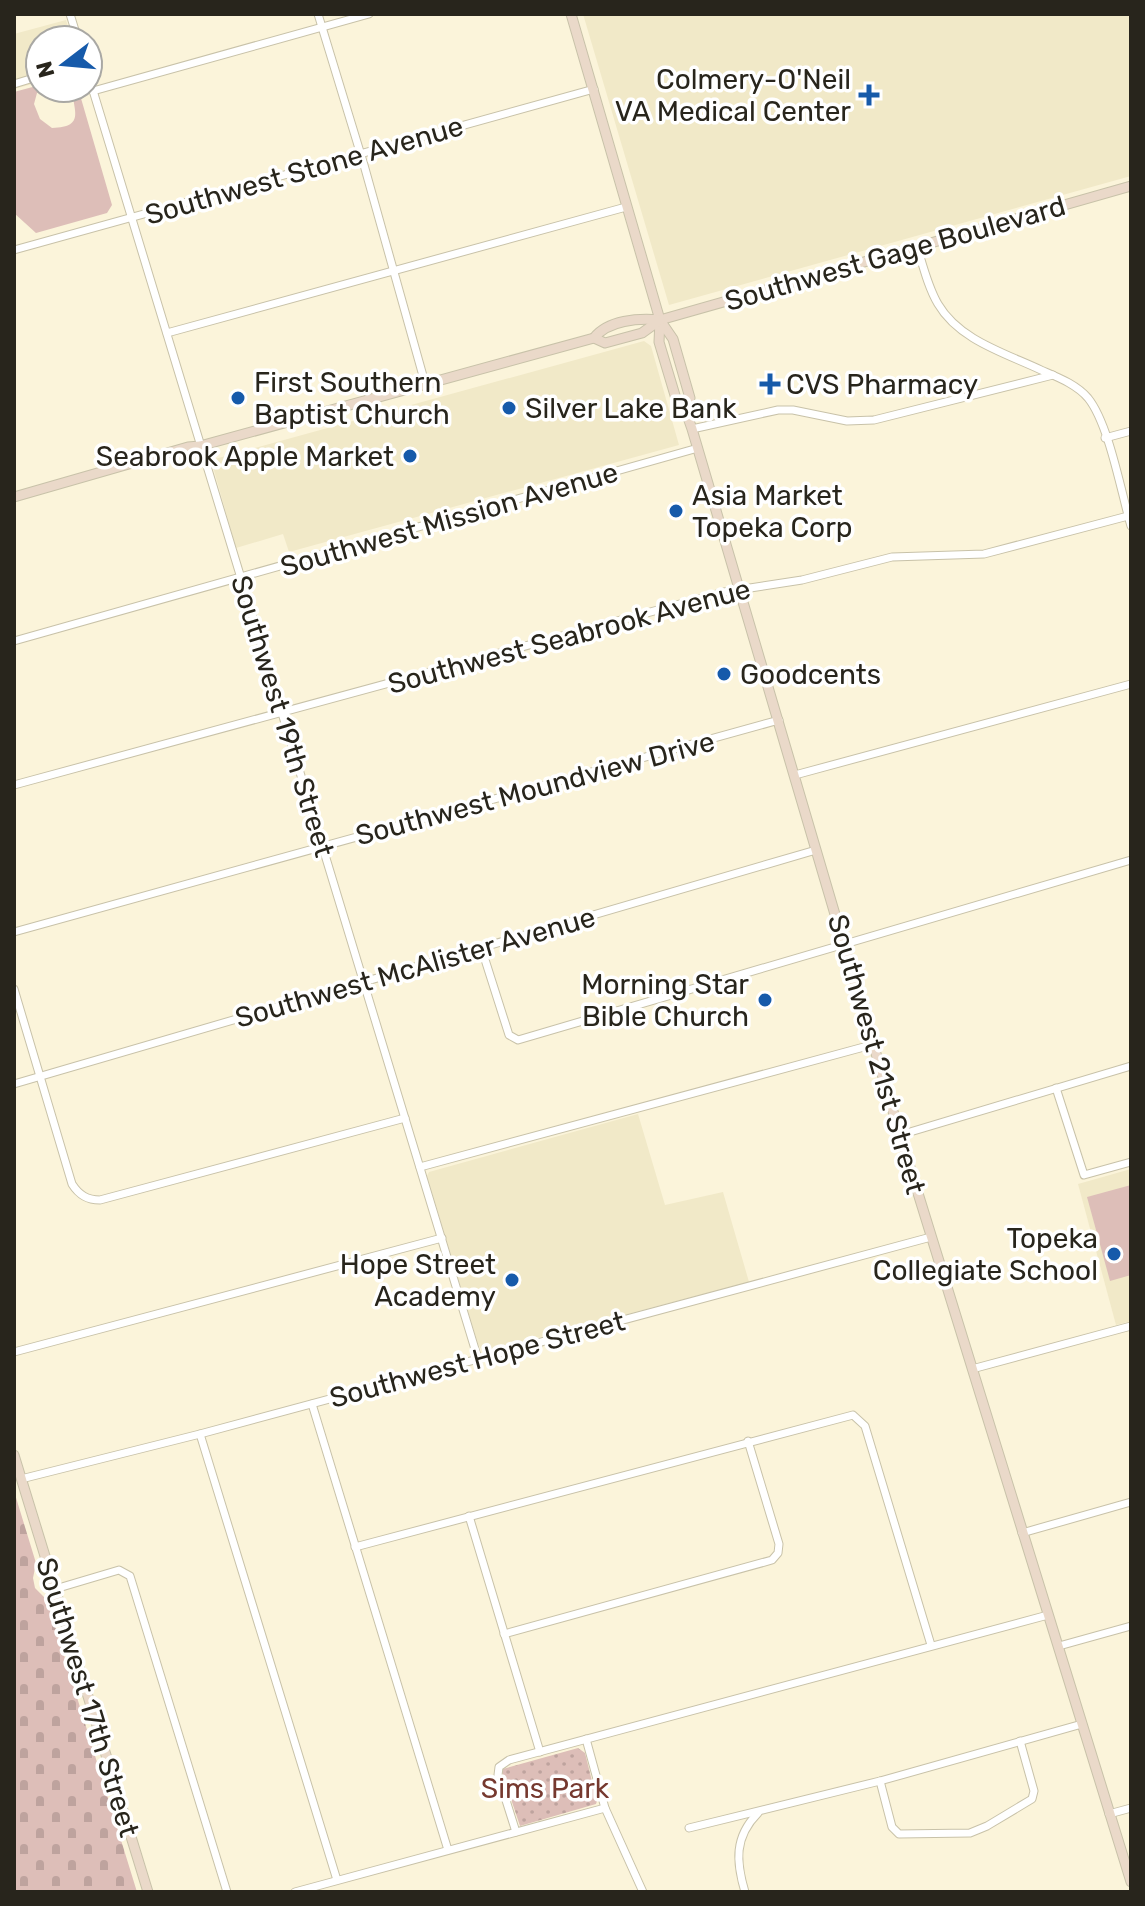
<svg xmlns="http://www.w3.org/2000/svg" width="1145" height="1906" font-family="Rubik,sans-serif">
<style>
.built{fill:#f1e9c8}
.grass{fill:#ddbeb8}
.cemetery{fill:url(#cemetery-stones)}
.park{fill:url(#park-dots)}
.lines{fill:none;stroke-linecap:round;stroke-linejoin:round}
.street-casing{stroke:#c8c2a9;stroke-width:9}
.secondary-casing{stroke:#c8c2a9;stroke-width:11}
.street{stroke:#fff;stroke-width:7}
.secondary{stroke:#ead9c9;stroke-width:9}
.poi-dot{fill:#165aaa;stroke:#fff;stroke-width:3}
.labels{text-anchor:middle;stroke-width:7;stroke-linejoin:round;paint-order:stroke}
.poi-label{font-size:28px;fill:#28251c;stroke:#fff;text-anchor:end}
.street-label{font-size:28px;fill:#28251c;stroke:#fff}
.park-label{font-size:28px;fill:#76392f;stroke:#fff}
</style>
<defs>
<pattern id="cemetery-stones" width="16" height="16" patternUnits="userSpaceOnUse" patternTransform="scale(2)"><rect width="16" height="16" fill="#ddbeb8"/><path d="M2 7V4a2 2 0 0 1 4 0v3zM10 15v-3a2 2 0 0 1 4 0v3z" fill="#bea39e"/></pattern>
<pattern id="park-dots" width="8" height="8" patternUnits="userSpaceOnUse" patternTransform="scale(2)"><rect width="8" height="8" fill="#ddbeb8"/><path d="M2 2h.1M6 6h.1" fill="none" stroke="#bea39e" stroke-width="1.8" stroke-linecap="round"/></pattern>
</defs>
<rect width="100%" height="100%" fill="#fbf4da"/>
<!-- built -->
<g class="built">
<path d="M583,14H1131V176L669,305Z"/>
<path d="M66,20L72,40H40V82L14,89V34Z"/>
<path d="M644,341L651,346L679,445L289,552L283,534L236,548L211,460Z"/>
<path d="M638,1114L665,1205L723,1192L749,1282L483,1352L478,1344L427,1176L429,1172Z"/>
<path d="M1131,1169V1321L1116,1325L1078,1184Z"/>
</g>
<!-- grass -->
<g class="grass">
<path d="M40,85V88H54L37,93L34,104L40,119L52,128C88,127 71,108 73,88H78L112,205L107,213L36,233L14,213V92Z"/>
<path d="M1131,1185V1275L1110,1281L1087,1197Z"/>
</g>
<!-- cemetery -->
<path class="cemetery" d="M14,1491L36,1563L33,1578L35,1588L47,1600L137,1892H14Z"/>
<!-- park -->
<path class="park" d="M578,1748L585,1753L597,1801L596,1804L520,1826L502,1772L503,1769Z"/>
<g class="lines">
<defs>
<g id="street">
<path d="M70,14L78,40"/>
<path d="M318,14L364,165L425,383"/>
<path d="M88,74L478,1359"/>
<path d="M14,84L40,76"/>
<path d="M93,91L369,14"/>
<path d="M917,246C923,266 928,287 938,304C959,340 1005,353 1041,370C1057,377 1076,384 1088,398C1109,424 1121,492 1131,526"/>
<path d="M14,250L594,89"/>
<path d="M167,333L626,207"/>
<path d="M692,429L778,410H793L847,421L874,420L1053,375"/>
<path d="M1105,438L1131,431"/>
<path d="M14,641L698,448"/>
<path d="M795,775L1131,684"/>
<path d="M14,785L724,592L802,580L892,557L984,554L1128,516"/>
<path d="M14,932L779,720"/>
<path d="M481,947L509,1035L518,1040L1131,860"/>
<path d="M14,989L72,1184C79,1195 87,1200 100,1200L405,1118"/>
<path d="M14,1084L816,850"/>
<path d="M1056,1088L1084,1175L1131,1162"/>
<path d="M900,1135L1131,1066"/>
<path d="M420,1167L875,1044"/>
<path d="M14,1352L442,1238"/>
<path d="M972,1369L1131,1326"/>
<path d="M312,1404L448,1850"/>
<path d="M200,1434L337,1880"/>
<path d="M21,1479L200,1434L931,1237"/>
<path d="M469,1516L540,1752"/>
<path d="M1022,1533L1131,1502"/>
<path d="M355,1547L853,1415L865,1426L931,1645"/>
<path d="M55,1589L119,1570L130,1576L227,1892"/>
<path d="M504,1634L772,1560L778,1553L779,1544L748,1441"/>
<path d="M1059,1646L1131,1626"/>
<path d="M586,1739L605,1808L643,1892"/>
<path d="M880,1781L892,1827L899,1834L970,1833L987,1826L1032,1799L1034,1791L1020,1741"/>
<path d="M1109,1814L1131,1808"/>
<path d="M689,1828L880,1781L1082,1724"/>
<path d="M516,1832L498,1775L499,1767L509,1760L1048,1615"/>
<path d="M295,1892L605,1808"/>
<path d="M745,1892C736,1862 734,1837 758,1813"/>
</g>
<g id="secondary">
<path d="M571,14L660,320L673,339L690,398L685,409"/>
<path d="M660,320L659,342L677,402L685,409L692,429L900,1135L1131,1882"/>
<path d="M594,338L605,343L642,333L660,320L1131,186"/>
<path d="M14,497L188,447L200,446L594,338C608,320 638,318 660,320"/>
<path d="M14,1455L148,1892"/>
</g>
</defs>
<!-- street casing -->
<use href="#street" class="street-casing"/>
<!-- secondary casing -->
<use href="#secondary" class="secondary-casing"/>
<!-- street -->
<use href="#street" class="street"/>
<!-- secondary -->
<use href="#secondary" class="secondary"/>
</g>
<!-- markers -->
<g class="poi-dot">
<path d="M865 83h8v8h8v8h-8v8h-8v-8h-8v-8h8z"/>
<path d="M766 372h8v8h8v8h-8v8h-8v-8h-8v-8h8z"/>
<circle cx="238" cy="398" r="8"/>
<circle cx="509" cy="408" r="8"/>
<circle cx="410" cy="456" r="8"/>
<circle cx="676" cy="511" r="8"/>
<circle cx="724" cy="674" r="8"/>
<circle cx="765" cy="1000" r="8"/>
<circle cx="1114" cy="1254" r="8"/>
<circle cx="512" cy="1280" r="8"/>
</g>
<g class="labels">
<!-- poi labels -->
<g class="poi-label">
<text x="851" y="89">Colmery-O'Neil<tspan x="851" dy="32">VA Medical Center</tspan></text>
<text x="254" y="392" text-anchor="start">First Southern<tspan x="254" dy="32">Baptist Church</tspan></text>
<text x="786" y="394" text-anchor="start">CVS Pharmacy</text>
<text x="525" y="418" text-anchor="start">Silver Lake Bank</text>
<text x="394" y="466">Seabrook Apple Market</text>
<text x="692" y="505" text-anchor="start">Asia Market<tspan x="692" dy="32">Topeka Corp</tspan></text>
<text x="740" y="684" text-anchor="start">Goodcents</text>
<text x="749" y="994">Morning Star<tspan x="749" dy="32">Bible Church</tspan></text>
<text x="1098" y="1248">Topeka<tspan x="1098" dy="32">Collegiate School</tspan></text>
<text x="496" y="1274">Hope Street<tspan x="496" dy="32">Academy</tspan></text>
</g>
<!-- street labels -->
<g class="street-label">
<text transform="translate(304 170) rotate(-16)" y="10">Southwest Stone Avenue</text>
<text transform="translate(895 253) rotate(-16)" y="10">Southwest Gage Boulevard</text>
<text transform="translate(449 519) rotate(-16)" y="10">Southwest Mission Avenue</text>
<text transform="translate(569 636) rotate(-15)" y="10">Southwest Seabrook Avenue</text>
<text transform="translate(283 716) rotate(73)" y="10">Southwest 19th Street</text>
<text transform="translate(535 788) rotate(-15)" y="10">Southwest Moundview Drive</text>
<text transform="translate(415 967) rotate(-16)" y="10">Southwest McAlister Avenue</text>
<text transform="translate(877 1054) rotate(74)" y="10">Southwest 21st Street</text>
<text transform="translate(477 1359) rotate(-15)" y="10">Southwest Hope Street</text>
<text transform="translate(88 1697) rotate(73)" y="10">Southwest 17th Street</text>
</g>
<!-- park labels -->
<g class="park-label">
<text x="545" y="1798">Sims Park</text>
</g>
</g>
<!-- border -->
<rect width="1145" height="1906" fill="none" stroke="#28251c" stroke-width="32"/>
<!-- north arrow -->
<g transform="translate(64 64) rotate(254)"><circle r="38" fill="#ffffff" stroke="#a9a8a4" stroke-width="2"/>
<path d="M0-6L14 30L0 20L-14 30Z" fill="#165aaa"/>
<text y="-12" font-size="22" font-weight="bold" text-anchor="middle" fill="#28251c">N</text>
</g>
</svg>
